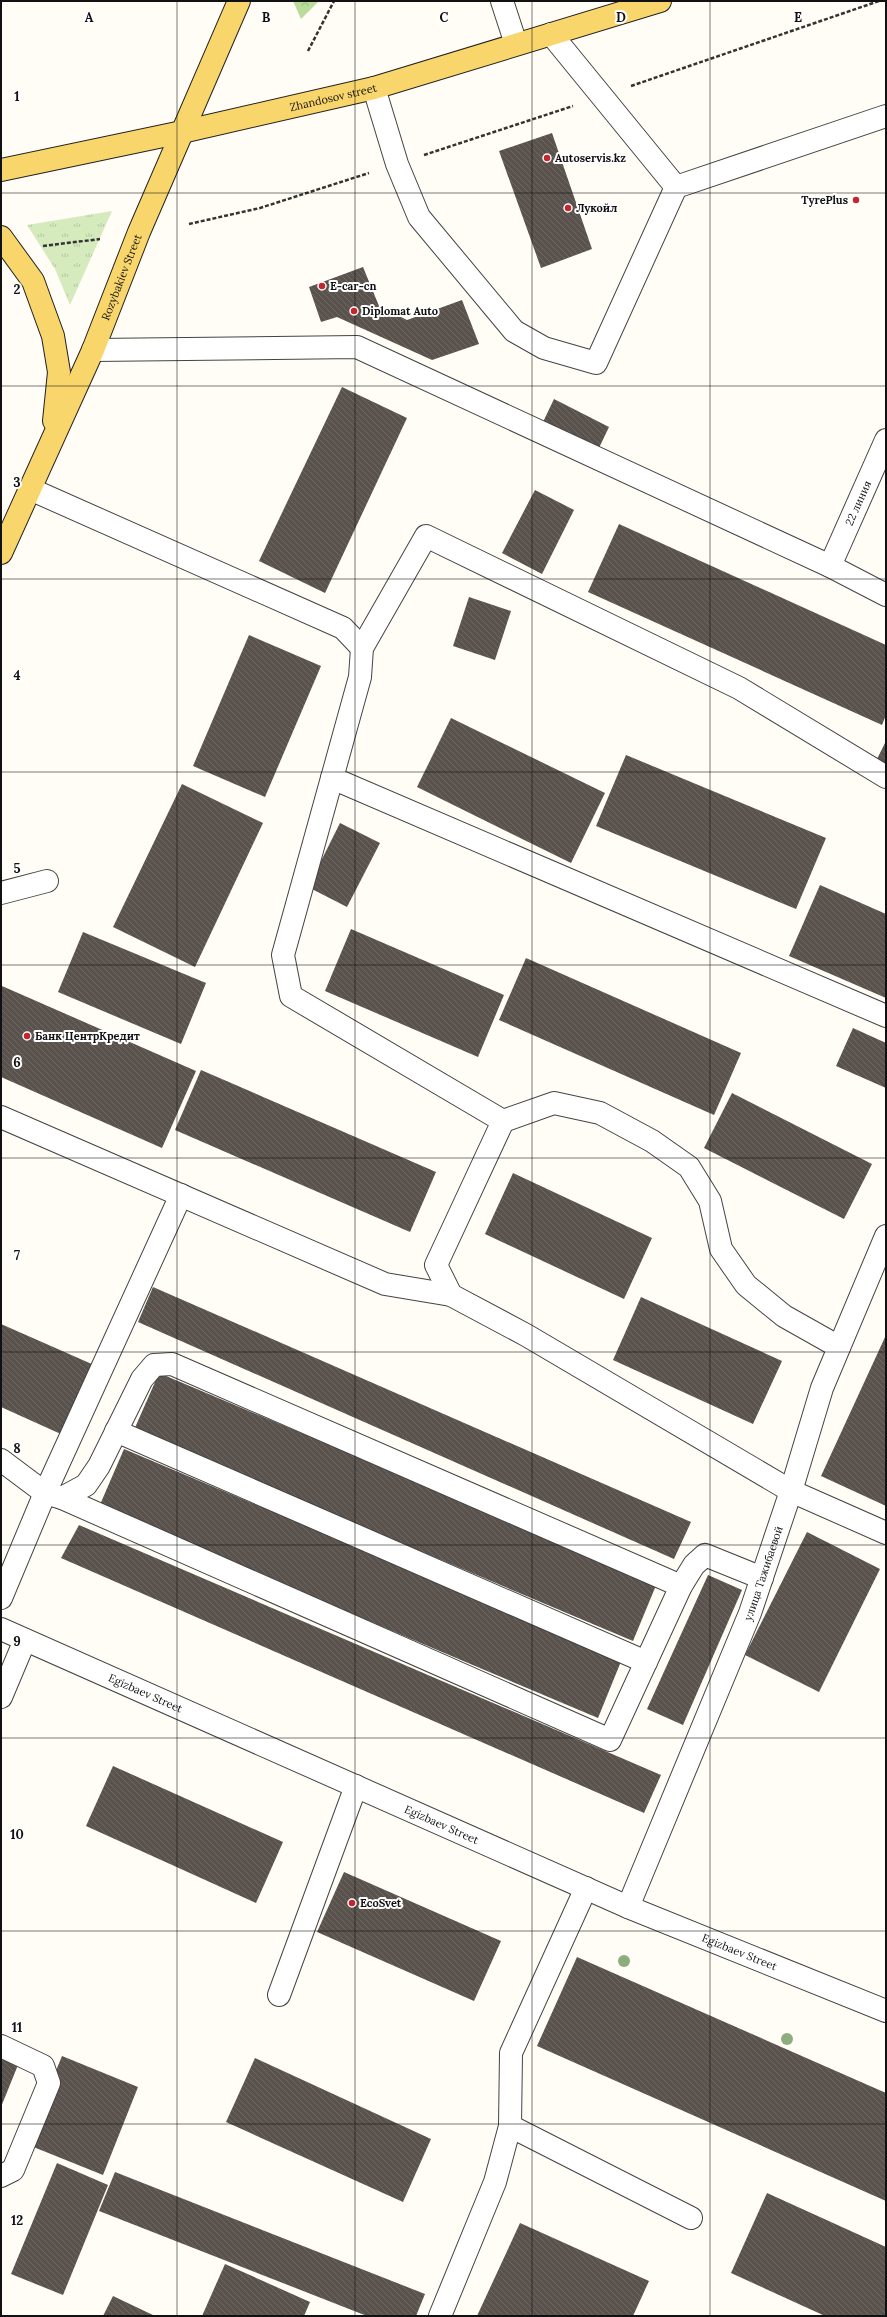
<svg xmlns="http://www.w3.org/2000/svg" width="887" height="2317" font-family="Lora,serif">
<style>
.grass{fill:url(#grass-tufts)}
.forest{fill:url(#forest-crowns)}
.building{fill:url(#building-back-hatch)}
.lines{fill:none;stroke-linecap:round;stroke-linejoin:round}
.minor-casing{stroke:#444;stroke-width:24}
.major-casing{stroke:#222;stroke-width:24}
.path{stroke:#333;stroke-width:2.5;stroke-dasharray:4 2;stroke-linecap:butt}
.minor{stroke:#fff;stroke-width:22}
.major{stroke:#f9d66b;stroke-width:22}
.tree{fill:#8dad7f}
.grid{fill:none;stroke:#111;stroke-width:1;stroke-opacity:0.55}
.poi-dot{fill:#c4262e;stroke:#fff;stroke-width:1.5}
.labels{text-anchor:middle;stroke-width:4;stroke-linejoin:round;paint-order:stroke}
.street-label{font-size:11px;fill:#111;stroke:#fff}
.poi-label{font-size:11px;font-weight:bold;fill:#111;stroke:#fff;text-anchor:start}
.grid-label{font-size:13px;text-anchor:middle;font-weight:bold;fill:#111;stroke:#fff;stroke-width:4;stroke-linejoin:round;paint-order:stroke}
</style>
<defs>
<pattern id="grass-tufts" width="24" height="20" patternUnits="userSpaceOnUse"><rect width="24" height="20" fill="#d5ebbd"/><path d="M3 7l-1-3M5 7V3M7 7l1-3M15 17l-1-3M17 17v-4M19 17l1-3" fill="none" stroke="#b6c8a1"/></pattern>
<pattern id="forest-crowns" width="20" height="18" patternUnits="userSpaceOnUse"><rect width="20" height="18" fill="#b9dc9c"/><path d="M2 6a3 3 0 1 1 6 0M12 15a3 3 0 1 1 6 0" fill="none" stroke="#9ebc85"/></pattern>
<pattern id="building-back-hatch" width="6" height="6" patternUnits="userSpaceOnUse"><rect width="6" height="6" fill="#5a524d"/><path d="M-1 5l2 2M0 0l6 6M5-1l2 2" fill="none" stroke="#6d6662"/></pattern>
</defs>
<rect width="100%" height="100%" fill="#fffdf5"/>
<!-- grass -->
<path class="grass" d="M112,211L70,305L55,269L27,225Z"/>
<!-- forest -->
<path class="forest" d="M293,1H319L301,19Z"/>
<!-- building -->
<g class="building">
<path d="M552,133L592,249L541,268L499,151Z"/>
<path d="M363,267L379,306L407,320L462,300L479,344L432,360L337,317L321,322L309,287Z"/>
<path d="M342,387L407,418L325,593L259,561Z"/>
<path d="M554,399L609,427L598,450L543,422Z"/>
<path d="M535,490L574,510L542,574L502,553Z"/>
<path d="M619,524L886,645V715L882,725L588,592Z"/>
<path d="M469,597L511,611L495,660L453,646Z"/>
<path d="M249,635L321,666L265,797L193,766Z"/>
<path d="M451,718L605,793L571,863L417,787Z"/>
<path d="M886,741V773L873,767Z"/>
<path d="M626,755L826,838L796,909L596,826Z"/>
<path d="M182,784L263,823L195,967L113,927Z"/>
<path d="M340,823L380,843L347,907L308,887Z"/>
<path d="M820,885L886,914V998L789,956Z"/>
<path d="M351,929L504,995L478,1057L325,991Z"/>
<path d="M83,932L206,983L181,1044L58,992Z"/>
<path d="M526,958L741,1053L714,1115L499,1020Z"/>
<path d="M2,986L196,1071L162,1148L1,1077Z"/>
<path d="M853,1028L886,1043V1088L836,1066Z"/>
<path d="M201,1070L436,1172L410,1232L175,1130Z"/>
<path d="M732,1093L872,1164L844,1219L704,1148Z"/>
<path d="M513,1173L652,1238L624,1299L485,1234Z"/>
<path d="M153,1287L691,1522L674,1559L138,1322Z"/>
<path d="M641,1297L782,1361L753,1424L613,1360Z"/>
<path d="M1,1324L94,1365L63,1435L1,1407Z"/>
<path d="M886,1335V1506L821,1476Z"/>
<path d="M159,1373L657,1583L633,1641L134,1430Z"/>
<path d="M124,1449L622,1659L598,1718L99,1507Z"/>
<path d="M79,1525L661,1775L644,1813L61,1558Z"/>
<path d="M807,1532L880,1569L819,1692L745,1655Z"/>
<path d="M708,1575L742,1590L683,1725L647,1709Z"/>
<path d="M113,1766L283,1842L256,1903L86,1826Z"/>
<path d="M344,1872L501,1941L474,2001L317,1932Z"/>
<path d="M577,1957L886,2093V2201L537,2046Z"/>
<path d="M1,2052L20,2060L1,2107Z"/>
<path d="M62,2056L138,2087L103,2175L26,2144Z"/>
<path d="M255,2058L431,2139L403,2202L226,2122Z"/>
<path d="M57,2163L108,2185L63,2295L11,2274Z"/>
<path d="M115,2172L425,2294L416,2316H367L99,2211Z"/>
<path d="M767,2193L886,2247V2316H825L731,2273Z"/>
<path d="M520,2223L649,2281L633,2316H477Z"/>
<path d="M225,2264L310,2302L304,2316H202Z"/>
<path d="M113,2296L155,2316H103Z"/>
</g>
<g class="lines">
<defs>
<g id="minor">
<path d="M502,1L516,44"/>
<path d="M551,34L676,187L886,116"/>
<path d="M374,88L397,164L419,217L514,331L544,348L596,363L676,187"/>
<path d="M93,350L357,347L830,566L886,595"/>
<path d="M30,489L343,628L362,648"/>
<path id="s1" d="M830,566L886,440"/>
<path d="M886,777L739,688L426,536L362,648L360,677L283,955L291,996L503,1121L436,1265L451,1295L526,1335L791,1491L886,1533"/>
<path d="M332,778L886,1016"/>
<path d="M1,893L47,881"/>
<path d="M1,1117L385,1284L451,1295"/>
<path d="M503,1121L554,1103L600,1113L652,1141L689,1167L710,1201L721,1249L746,1285L784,1316L839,1347"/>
<path d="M116,1431L646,1662"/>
<path d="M1,1460L45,1493L181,1195"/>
<path d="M62,1498L86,1485L99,1466L142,1379L154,1365L172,1364L681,1586"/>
<path d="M1,1598L45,1493L62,1498L610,1740L681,1586L694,1565L705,1555L762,1578"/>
<path id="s2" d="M1,1629L628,1907L886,2011"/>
<path d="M1,1697L25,1640"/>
<path id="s3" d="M628,1907L750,1613L791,1491L822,1388L886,1236"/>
<path d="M279,1995L356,1786"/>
<path d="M1,2046L43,2066L49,2083L13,2170L1,2176"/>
<path d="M510,2126L691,2218"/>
<path d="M440,2316L495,2182L510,2126L511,2053L586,1888"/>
</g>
<g id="major">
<path id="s4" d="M1,170L182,132L374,88L660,1"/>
<path d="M1,237L33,281L53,336L59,372L54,421"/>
<path id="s5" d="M1,553L93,350L139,232L239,1"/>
</g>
</defs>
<!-- minor casing -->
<use href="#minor" class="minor-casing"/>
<!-- major casing -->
<use href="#major" class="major-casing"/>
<!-- path -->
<g class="path">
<path d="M308,51L334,1"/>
<path d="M631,86L879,1"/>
<path d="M424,155L573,106"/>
<path d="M189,224L260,208L369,173"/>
<path d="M43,246L100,239"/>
</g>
<!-- minor -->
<use href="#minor" class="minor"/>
<!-- major -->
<use href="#major" class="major"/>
</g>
<!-- trees -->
<g class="tree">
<circle cx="624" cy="1961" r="6"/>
<circle cx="787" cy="2039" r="6"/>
</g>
<!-- grid -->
<path class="grid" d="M177,1V2316M355,1V2316M532,1V2316M710,1V2316M1,193H886M1,386H886M1,579H886M1,772H886M1,965H886M1,1158H886M1,1352H886M1,1545H886M1,1738H886M1,1931H886M1,2124H886"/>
<!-- markers -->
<g class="poi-dot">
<circle cx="547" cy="158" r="4"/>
<circle cx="856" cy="200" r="4"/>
<circle cx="568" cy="208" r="4"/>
<circle cx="322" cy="286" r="4"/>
<circle cx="354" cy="311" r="4"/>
<circle cx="27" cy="1036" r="4"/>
<circle cx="352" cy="1903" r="4"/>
</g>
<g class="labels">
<!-- street labels -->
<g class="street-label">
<text dy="4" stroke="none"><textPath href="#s4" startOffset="340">Zhandosov street</textPath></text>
<text dy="4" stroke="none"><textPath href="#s5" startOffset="301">Rozybakiev Street</textPath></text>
<text dy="4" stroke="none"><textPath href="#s1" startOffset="69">22 линия</textPath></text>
<text dy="4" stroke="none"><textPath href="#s3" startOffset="360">улица Тажибаевой</textPath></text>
<text dy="4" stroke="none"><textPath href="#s2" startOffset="158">Egizbaev Street</textPath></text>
<text dy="4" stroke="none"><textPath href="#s2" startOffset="482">Egizbaev Street</textPath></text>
<text dy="4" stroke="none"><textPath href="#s2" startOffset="806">Egizbaev Street</textPath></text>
</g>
<!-- poi labels -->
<g class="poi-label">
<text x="555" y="162">Autoservis.kz</text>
<text x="848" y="204" text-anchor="end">TyrePlus</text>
<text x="576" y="212">Лукойл</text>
<text x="330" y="290">E-car-cn</text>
<text x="362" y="315">Diplomat Auto</text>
<text x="35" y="1040">Банк ЦентрКредит</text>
<text x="360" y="1907">EcoSvet</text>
</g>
</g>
<g class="grid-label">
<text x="89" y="22">A</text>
<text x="266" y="22">B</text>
<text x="444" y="22">C</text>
<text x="621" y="22">D</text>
<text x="798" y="22">E</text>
<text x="17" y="101">1</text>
<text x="17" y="294">2</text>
<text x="17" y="487">3</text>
<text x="17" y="680">4</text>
<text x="17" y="873">5</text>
<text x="17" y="1067">6</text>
<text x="17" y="1260">7</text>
<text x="17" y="1453">8</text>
<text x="17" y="1646">9</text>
<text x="17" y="1839">10</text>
<text x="17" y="2032">11</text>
<text x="17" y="2225">12</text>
</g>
<!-- border -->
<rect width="887" height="2317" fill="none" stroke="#111111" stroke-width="4"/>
</svg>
